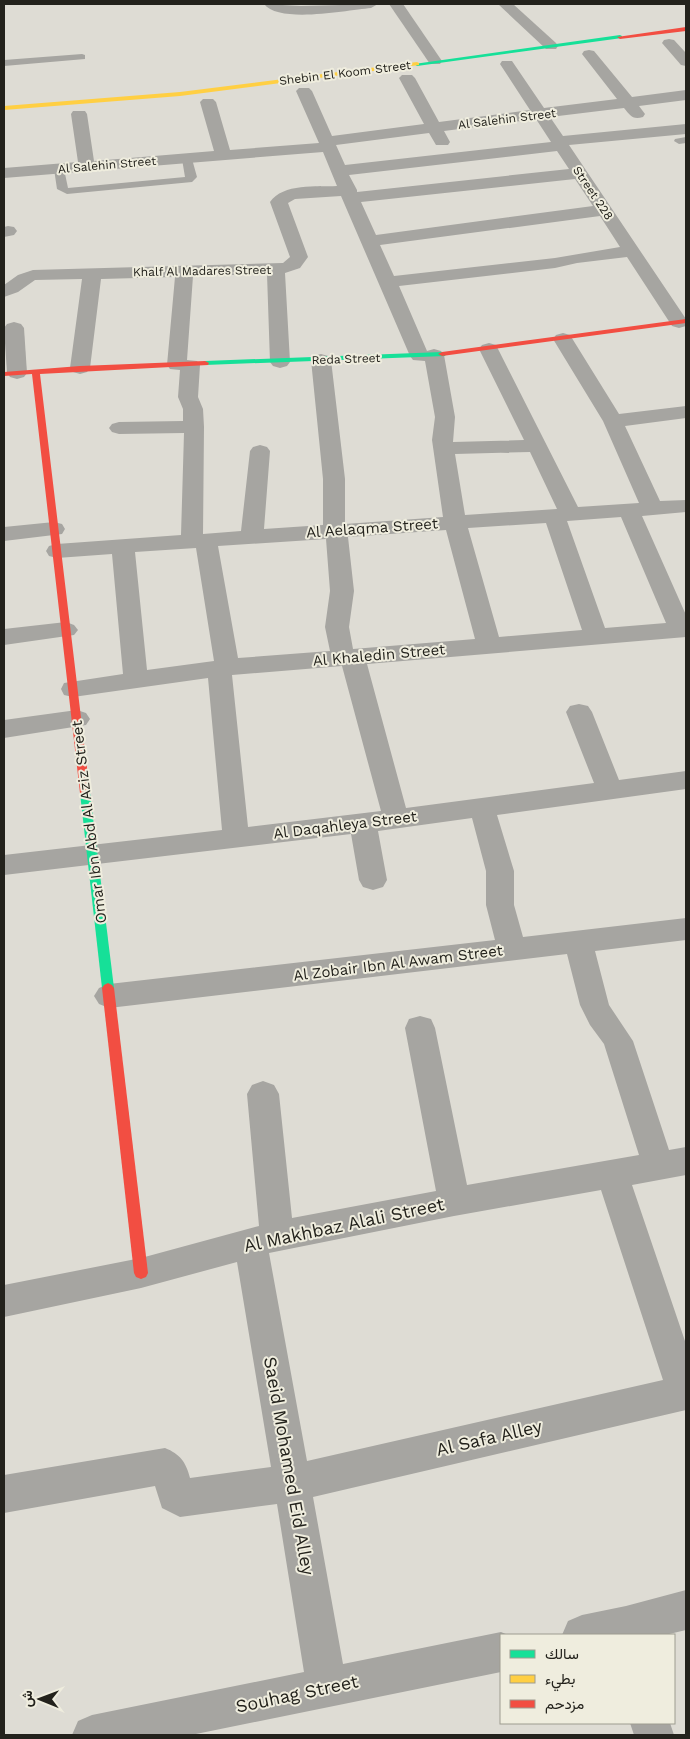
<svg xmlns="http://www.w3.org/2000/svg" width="690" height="1739" font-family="'Work Sans',Vazirmatn,sans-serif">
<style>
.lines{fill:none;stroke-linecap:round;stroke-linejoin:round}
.lane{fill:#a6a5a1;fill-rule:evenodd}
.street{fill:#a6a5a1;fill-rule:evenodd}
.fast{fill:#16e098;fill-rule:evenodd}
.slow{fill:#ffcf43;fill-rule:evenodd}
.jam{fill:#f24e42;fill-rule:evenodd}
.labels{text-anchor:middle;stroke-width:4;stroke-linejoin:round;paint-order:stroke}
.far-street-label{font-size:12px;fill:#23221c;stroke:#efedde}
.street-label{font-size:15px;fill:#23221c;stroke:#efedde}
.near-street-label{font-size:18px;fill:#23221c;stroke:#efedde}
</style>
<rect width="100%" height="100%" fill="#dedcd4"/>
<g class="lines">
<!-- lane -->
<g class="lane">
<path d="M82,54L85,55V59L4,66V60Z"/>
<path d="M686,137V143L679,144L674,141L675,139Z"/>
<path d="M187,156L192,159L197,177L192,182L67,194L57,189L54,169L55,167H63L64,169L68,188L185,177L182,159Z"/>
</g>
<!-- street -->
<g class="street">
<path d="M264,4L301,6L378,4L371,8C348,10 279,24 264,4Z"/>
<path d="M389,4H403L442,61L440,64H430Z"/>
<path d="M498,4H513L556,43L558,46L556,49H546Z"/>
<path d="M669,39L674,40L686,53V66L681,65L662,43L664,40Z"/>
<path d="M589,50L594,51L632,97L686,90V100L639,106L645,114L643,117C632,120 630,115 624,108L550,117L563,136L686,124V134L569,145L686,319V326L679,328L672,326L627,257L577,263L555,268L399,286L427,351L434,349L441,351L444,355L455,417L453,442L524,440L479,349L482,345L489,343L496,345L578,507L639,503L603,421L553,339L556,335L563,333L570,335L619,414L686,406V418L625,426L660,501L686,500V512L642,516L686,615V637L367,664L406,808L594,783L566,712L570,706L579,704L588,706L592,712L619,780L686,771V789L497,815L514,871V905L523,937L686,918V940L595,951L609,1005L633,1041L669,1150L686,1147V1175L632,1185L686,1344V1410L313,1497L343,1664L501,1632L508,1635H501V1672L191,1735H72L78,1721L92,1715L304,1672L277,1504L180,1517L162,1508L155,1486L4,1513V1475L165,1448C180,1454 186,1462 190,1478L271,1467L237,1262L141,1288L4,1317V1285L141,1258L259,1226L247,1094L252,1085L263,1081L274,1085L279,1094L292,1218L436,1191L405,1028L409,1019L420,1016L431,1019L435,1028L467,1185L639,1155L604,1044L590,1025L580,1005L567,954L109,1008L99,1004L94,996L99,988L109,984L495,940L486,905V871L472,818L378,831L387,880L383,887L373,890L363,887L359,880L351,834L4,875V855L222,830L208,678L73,697L64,695L61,689L64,683L123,674L112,554L57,558L49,556L46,551L49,546L57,544L181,535L184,433L119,434L112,432L109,428L112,424L119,422L183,421V409L178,397L180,370L170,369L167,365L175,277L101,279L90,368L87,372L80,374L73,372L70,368L82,279L35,280L18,292L4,297V285L18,275L33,270L283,263L290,257L270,202C283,183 317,187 337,186L323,152L4,178V168L78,162L71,114L73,111H85L87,114L94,161L214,151L200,102L203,99H213L216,102L230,150L319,143L296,91L299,88H309L312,91L332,136L424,124L399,78L402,75H412L415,78L439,122L530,110L500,64L502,61H512L544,108L617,99L582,54L584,51ZM536,119L551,142L345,165L336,145L429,133L436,145H448L450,142L444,131ZM557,151L569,169L357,192V190L349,175ZM575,179L593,206L376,235L361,202ZM341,196L410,356L413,360L425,361L435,417L432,440L443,517L345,524V479L331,360L328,356L321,354L314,356L311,360L323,479V525L264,529L270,451L267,447L260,445L253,447L250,451L241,531L203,534L204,427L203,409L198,397L200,365L197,361L187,360L193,276L267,274L270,362L273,366L280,368L287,366L290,362L285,273L300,268L308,257L288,203L295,199ZM600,216L620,247L555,258L394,276L380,245ZM530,452L557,509L465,515L455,454ZM621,517L666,623L605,628L567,521ZM546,523L582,630L499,637L468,528ZM446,530L475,639L353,649L349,627L354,591L348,537ZM326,539L330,591L325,627L330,651L238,658L218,546ZM196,548L214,661L147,670L135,552ZM342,666L381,811L248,827L232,675ZM601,1190L663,1380L307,1461L269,1253L454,1216Z"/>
<path d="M8,226L14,227L17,231L14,235L4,237V227Z"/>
<path d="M14,322L21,324L24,328L27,373L24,377L17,379L10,377L7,373L4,328L7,324Z"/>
<path d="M54,522L62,524L65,529L62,534L4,541V527Z"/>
<path d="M66,622L74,625L78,630L74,635L4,645V629Z"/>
<path d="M77,710L86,713L90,719L86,725L4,738V720Z"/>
<path d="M686,1590V1630L665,1635H562L568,1621L582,1615L626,1606Z"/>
<path d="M630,1723H670L674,1735H634Z"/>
</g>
<!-- fast -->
<g class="fast">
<path d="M620,35L622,36V38L417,66L414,64Z"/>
<path d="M442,352L446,354L445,356L205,365L201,363L205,361Z"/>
<path d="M85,789L90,793L114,988L112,991H104L102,988L80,793Z"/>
</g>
<!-- slow -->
<path class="slow" d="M417,62L419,63V65L180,96L4,110V106L180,92Z"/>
<!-- jam -->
<g class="jam">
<path d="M686,27V31L620,39L617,37Z"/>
<path d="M686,319V323L442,356L438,354L442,352Z"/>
<path d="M205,361L209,363L208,365L40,374L90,793L85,797L80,793L32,374L4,376V372L80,366Z"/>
<path d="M108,983L112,985L114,988L148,1273L146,1277L141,1279L136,1277L134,1273L102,988L104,985Z"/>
</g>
</g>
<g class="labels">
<!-- far-street labels -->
<g class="far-street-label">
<text transform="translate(345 73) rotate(-7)" y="4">Shebin El Koom Street</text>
<text transform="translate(507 119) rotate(-7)" y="4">Al Salehin Street</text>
<text transform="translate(107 165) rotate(-5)" y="4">Al Salehin Street</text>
<text transform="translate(593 193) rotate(56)" y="4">Street 228</text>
<text transform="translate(202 271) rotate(-1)" y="4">Khalf Al Madares Street</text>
<text transform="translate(346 359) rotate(-2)" y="4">Reda Street</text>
</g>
<!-- street labels -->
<g class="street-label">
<text transform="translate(372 528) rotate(-4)" y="5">Al Aelaqma Street</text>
<text transform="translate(379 655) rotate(-5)" y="5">Al Khaledin Street</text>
<text transform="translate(89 822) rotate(-97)" y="5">Omar Ibn Abd Al Aziz Street</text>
<text transform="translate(345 825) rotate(-7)" y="5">Al Daqahleya Street</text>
<text transform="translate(398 963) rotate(-7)" y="5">Al Zobair Ibn Al Awam Street</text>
</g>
<!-- near-street labels -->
<g class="near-street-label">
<text transform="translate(344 1225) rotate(-12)" y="6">Al Makhbaz Alali Street</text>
<text transform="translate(489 1438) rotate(-13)" y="6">Al Safa Alley</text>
<text transform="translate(289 1466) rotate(80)" y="6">Saeid Mohamed Eid Alley</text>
<text transform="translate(297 1694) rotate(-12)" y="6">Souhag Street</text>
</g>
</g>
<!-- border -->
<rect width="690" height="1739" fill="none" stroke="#23221c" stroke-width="10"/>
<!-- legend -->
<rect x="500" y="1634" width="175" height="90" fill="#efedde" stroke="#9d9c90"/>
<rect x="510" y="1650" width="25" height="8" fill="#16e098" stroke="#9d9c90"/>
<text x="545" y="1659" font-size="15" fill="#23221c">سالك</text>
<rect x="510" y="1675" width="25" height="8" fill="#ffcf43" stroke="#9d9c90"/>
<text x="545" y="1684" font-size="15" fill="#23221c">بطيء</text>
<rect x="510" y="1700" width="25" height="8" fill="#f24e42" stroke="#9d9c90"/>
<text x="545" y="1709" font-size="15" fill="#23221c">مزدحم</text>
<!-- north arrow -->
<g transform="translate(40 1699) rotate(271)" stroke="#efedde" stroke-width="4" paint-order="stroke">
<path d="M0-4L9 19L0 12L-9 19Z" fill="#23221c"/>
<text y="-8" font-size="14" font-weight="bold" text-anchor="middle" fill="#23221c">ش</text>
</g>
</svg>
